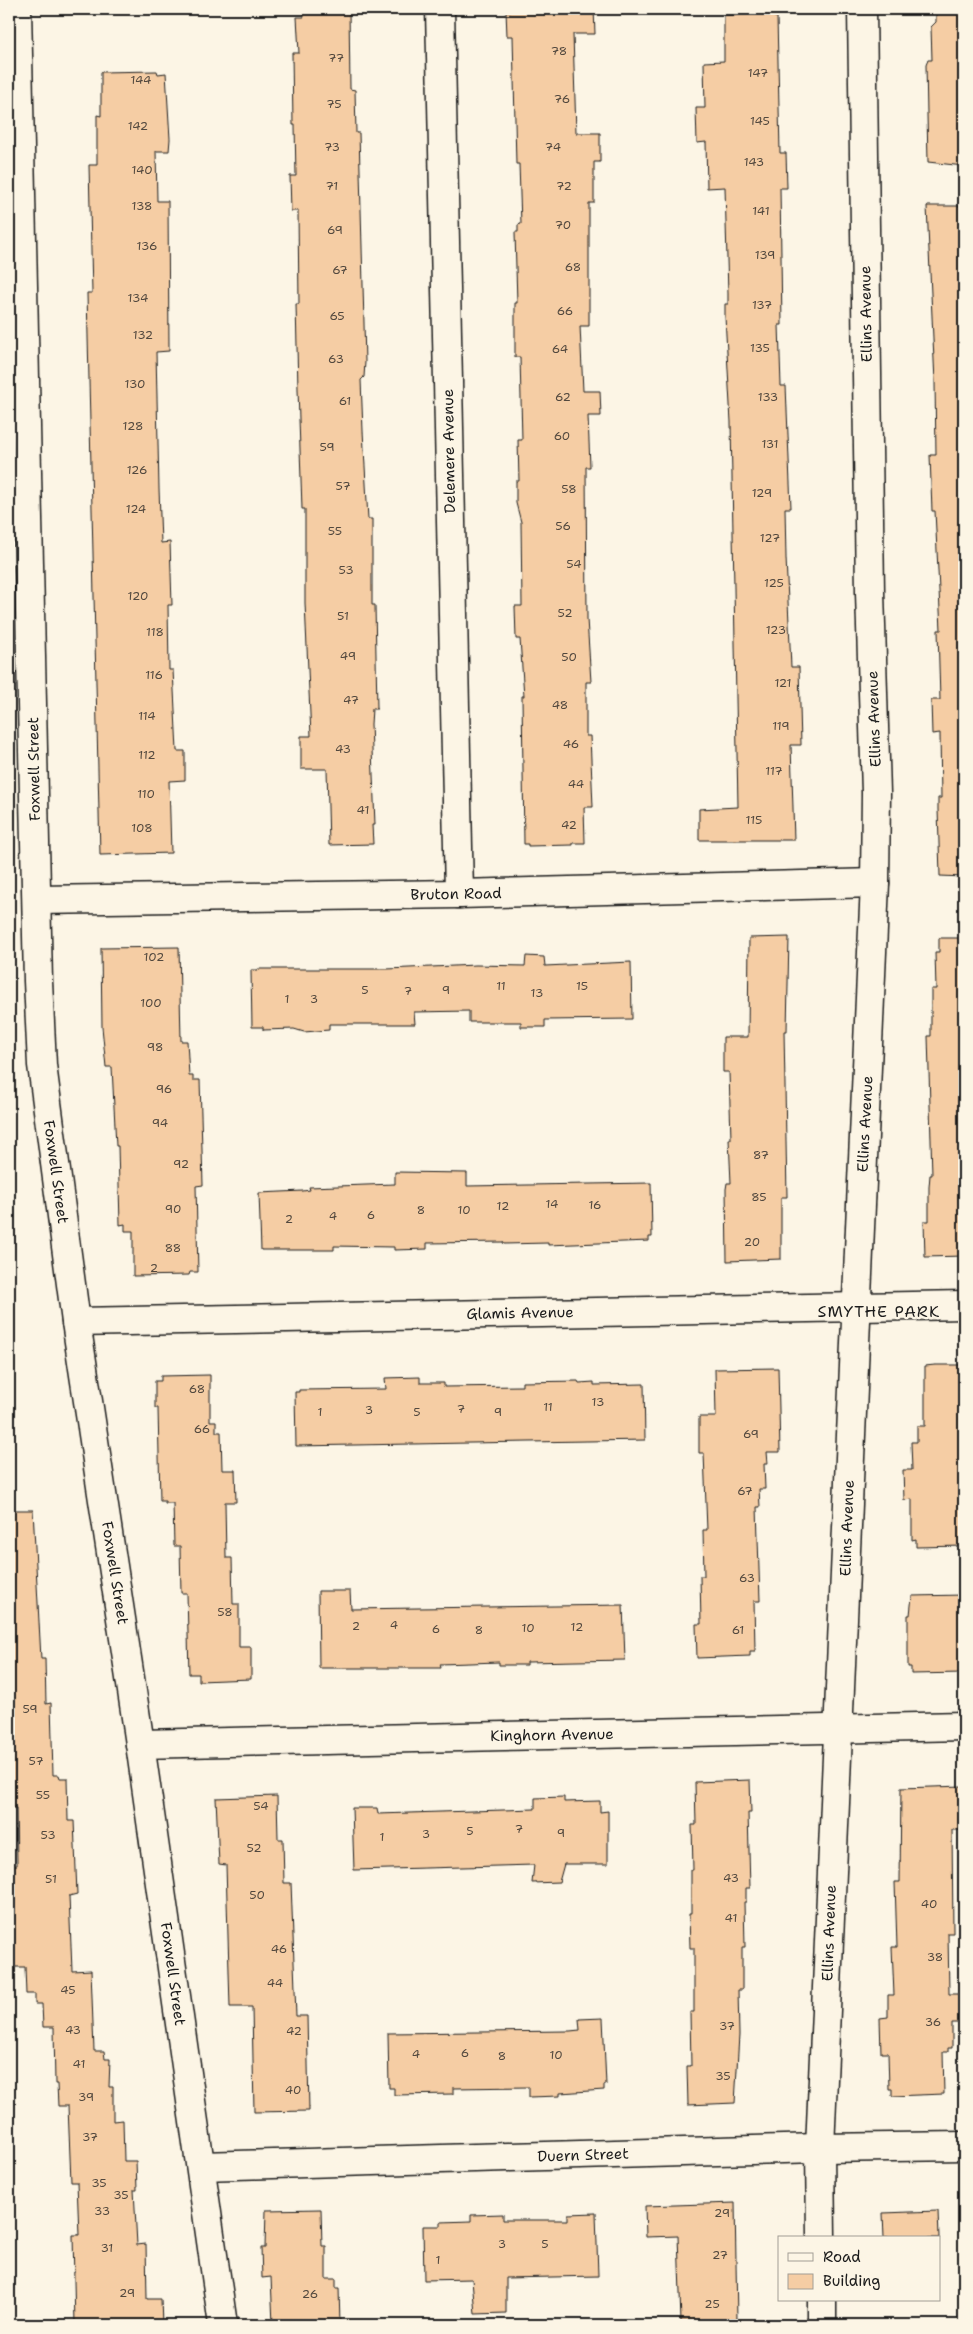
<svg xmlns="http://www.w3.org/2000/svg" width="973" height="2334" font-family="'Shantell Sans',sans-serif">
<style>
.building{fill:#f5cda4;stroke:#1c1c1c}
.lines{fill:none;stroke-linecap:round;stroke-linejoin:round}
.street-casing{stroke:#1c1c1c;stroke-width:31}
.street{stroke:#fcf5e5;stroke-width:28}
.labels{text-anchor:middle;stroke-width:4.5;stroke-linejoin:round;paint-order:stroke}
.number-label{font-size:12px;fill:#52483e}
.street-label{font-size:15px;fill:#1c1c1c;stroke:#fcf5e5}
.neighbourhood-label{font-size:16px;letter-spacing:1px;fill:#1c1c1c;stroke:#fcf5e5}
</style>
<rect width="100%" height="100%" fill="#fcf5e5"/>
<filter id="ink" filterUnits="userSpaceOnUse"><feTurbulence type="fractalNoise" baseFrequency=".02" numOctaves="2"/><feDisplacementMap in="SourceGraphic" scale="10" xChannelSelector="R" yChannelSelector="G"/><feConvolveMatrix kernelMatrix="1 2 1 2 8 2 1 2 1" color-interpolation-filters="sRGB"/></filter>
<g filter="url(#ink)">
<!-- building -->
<g class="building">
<path d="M304,9H349L350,89L355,90L356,133H359L365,362L364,377L361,380L363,431L368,519H372V605H375L377,709H372L371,724L375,825H372L373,844L329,845L327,769H301V736H311L305,603V509H302L298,389L296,304H299L298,211H291L290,176H296L295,125H293L292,53H299L297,17H304Z"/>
<path d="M517,9H594L595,34H573L576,133H600V162H594V203H589V326H580L583,391H600L601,416H588L590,467H586L587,619L591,682H586V736H590L593,807H584L585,843H573V845L528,846V844H524L522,696H524L520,639H516L515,606H522L521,522L516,503V481H519L518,440H522L520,357H515V303H517L515,232H518V225L521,224L519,164H516L513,36H507L506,11H517Z"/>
<path d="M936,9H964V166L928,162L926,65L928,60H932L931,27L936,22Z"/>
<path d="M774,14V17H777L780,153H786L787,188H780L782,325H779L781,386H786L791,508H785L786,558L791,667H799L801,745H791L794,840H699V809L738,807L731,422L725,317V304H728V294L725,187L707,188L706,142L697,143L696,108H705L704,62L724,61V15Z"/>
<path d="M157,71L158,74L166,73L170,139L169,151H156L157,201H168L169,351L156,352L159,489L161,543L170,542L172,605H168L169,670H173L177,751H185V780L169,781L171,853L100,855L87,293H92L89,165H97V115L101,116V72Z"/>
<path d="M927,206H964V877L940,876L938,809V798H941L940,733L932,734L931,700H940L938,630H941L935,511H932L930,455H936L935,382Z"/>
<path d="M789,937L787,1031H784L787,1197H781V1259L727,1261L726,1189L727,1183H731L729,1139H731L729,1072H723V1037H748L749,938Z"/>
<path d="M939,938H964V1256L925,1257L924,1221H929V1187L930,1175H932L928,1036H931V989H936L935,952H939Z"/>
<path d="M179,947L181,1041H187L189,1076H193V1080H200L203,1185L196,1186L198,1272H190L189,1275L133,1276V1231H125V1224L120,1225L118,1146H116L112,1067H106L102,1027L101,948Z"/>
<path d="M526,956L544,957L545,966L631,962L632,1019L545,1020V1027H521V1022H469V1011L414,1012L415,1024H329V1030L304,1032L294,1029L263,1030V1027H252L251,970H258V969H387L476,965L525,966Z"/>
<path d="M395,1172L467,1173V1186L651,1183L652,1237H649V1241L548,1245V1243L504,1244L503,1242L427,1243V1249L394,1250V1247L334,1246V1250H261L259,1193L303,1191L310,1190L309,1187L395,1184Z"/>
<path d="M935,1365H964V1546L916,1547V1539L912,1540V1499L904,1500L903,1470H912L911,1442H917V1426H925V1366Z"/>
<path d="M778,1368L780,1452H767L768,1464H764L765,1489H759L760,1507H757L760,1601H754L755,1651H750V1656L697,1658L696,1624H701L700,1576H704L703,1530H707L704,1453H699V1417H716L715,1369Z"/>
<path d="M210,1375V1421H216V1432H221L222,1470H235L236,1502H225L226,1558H232L233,1604H239V1647H251V1679L199,1681V1674H189L187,1593H181L180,1546H174L173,1503H165V1501H160L158,1408H155V1381H161V1376Z"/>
<path d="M420,1377V1383H444V1387L522,1386V1382L578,1381L579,1383L594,1382V1385L644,1384L645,1440L296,1446L295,1392H299V1390L386,1389L385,1378Z"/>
<path d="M9,1510H33L41,1659H45L46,1704L51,1703L53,1775H59L60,1778H67L68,1821H74L77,1894L69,1896L72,1971L91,1970L94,2051H104L105,2059H110L109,2087H113V2121L123,2120L124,2161H136L137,2190H134L137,2245L146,2244L147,2299H161L162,2325H75L73,2235H79L77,2182H71L68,2106H58L57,2084H55L54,2027H43L42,2004H35V1994H26L25,1967H9V1866L17,1865L16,1808H9Z"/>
<path d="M318,1591H350L351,1609L623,1605L625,1660L527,1662V1665H499V1662L440,1664L441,1668H319Z"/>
<path d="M964,1595V1627H961L963,1673L911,1674V1667H908V1615H910L912,1596Z"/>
<path d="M750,1780L751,1813H748L750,1888H746V1902H744L745,1947H742V1990H738L739,2035L735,2103L688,2105L687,2066H691L690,2012H694V1948H690L689,1914H691V1870H693L692,1825H696L695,1782Z"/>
<path d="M964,1786V1830H952L953,1933H948L949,1994H964V2023H952V2048H948V2052H943L944,2094L892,2096V2089H889L888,2053H881L880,2018L888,2017V1995H894L892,1947H897L895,1882H900L901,1788Z"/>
<path d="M277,1796L278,1839H283L284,1883H291L296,2016H307L309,2111L254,2112L252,2007H230L226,1865L219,1864L216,1798Z"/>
<path d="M564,1797V1802L600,1801V1812L608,1811V1864H564L559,1882L532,1883L534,1865L354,1870L352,1808H377L378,1814L535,1809V1798Z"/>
<path d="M603,2018L606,2085H604V2090L560,2093V2096L529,2097V2087L453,2088V2094L394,2095V2088H389L388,2033L570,2031L580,2030L579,2019Z"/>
<path d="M735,2203L737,2321L681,2322L678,2236L646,2237L645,2206Z"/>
<path d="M321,2209L322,2246H326V2279H336V2288H339L340,2325H273L271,2277L262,2278L261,2248H265L266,2210Z"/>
<path d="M938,2211L939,2238H884L883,2213Z"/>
<path d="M596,2213L598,2276L506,2278V2313L475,2314L472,2279L424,2280L423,2226H440V2222L471,2221V2215L503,2214V2220H568V2214Z"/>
</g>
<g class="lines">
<defs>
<g id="street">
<path d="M17,9L38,981L42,1065L76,1322L140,1744L223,2325"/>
<path d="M440,9L459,894"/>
<path d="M37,900L459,894L875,883"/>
<path d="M76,1322L964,1305"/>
<path d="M140,1744L964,1726"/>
<path d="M201,2166L820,2148L964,2146"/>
<path d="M821,2238L820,2148L875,883L876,793L870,592L862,9"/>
<path d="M822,2300V2325"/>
</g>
</defs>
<!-- street casing -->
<use href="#street" class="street-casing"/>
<!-- street -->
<use href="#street" class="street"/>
</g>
</g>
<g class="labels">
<!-- number labels -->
<g class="number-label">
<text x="559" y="55">78</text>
<text x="336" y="62">77</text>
<text x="758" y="77">147</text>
<text x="141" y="84">144</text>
<text x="562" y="103">76</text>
<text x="334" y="108">75</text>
<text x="760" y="125">145</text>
<text x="138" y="130">142</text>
<text x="332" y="151">73</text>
<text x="553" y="151">74</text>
<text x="754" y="166">143</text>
<text x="142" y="174">140</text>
<text x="332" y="190">71</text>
<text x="564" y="190">72</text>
<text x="142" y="210">138</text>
<text x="761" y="215">141</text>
<text x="563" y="229">70</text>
<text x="335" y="234">69</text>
<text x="147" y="250">136</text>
<text x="765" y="259">139</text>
<text x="573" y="271">68</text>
<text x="340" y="274">67</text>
<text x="138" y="302">134</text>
<text x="762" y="309">137</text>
<text x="565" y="315">66</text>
<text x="337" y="320">65</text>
<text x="143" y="339">132</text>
<text x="760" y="352">135</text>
<text x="560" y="353">64</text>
<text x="336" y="363">63</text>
<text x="135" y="388">130</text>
<text x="563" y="401">62</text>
<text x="768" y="401">133</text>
<text x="345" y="405">61</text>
<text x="133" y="430">128</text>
<text x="562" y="440">60</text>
<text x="770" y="448">131</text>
<text x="327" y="451">59</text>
<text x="137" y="474">126</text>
<text x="343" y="490">57</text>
<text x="569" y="493">58</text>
<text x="762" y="497">129</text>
<text x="136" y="513">124</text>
<text x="563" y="530">56</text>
<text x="335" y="535">55</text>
<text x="770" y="542">127</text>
<text x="574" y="568">54</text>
<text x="346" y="574">53</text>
<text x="774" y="587">125</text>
<text x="138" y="600">120</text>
<text x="565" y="617">52</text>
<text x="343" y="620">51</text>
<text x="776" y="634">123</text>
<text x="155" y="636">118</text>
<text x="348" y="660">49</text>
<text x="569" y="661">50</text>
<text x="154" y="679">116</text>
<text x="783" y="687">121</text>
<text x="351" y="704">47</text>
<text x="560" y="709">48</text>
<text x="147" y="720">114</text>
<text x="781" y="730">119</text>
<text x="571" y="748">46</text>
<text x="343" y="753">43</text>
<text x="147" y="759">112</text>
<text x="774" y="775">117</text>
<text x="576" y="788">44</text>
<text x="146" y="798">110</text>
<text x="363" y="814">41</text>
<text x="754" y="824">115</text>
<text x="569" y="829">42</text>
<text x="142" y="832">108</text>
<text x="154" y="961">102</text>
<text x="501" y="990">11</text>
<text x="582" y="990">15</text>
<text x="365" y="994">5</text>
<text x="446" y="994">9</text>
<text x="408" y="995">7</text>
<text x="537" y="997">13</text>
<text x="287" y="1003">1</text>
<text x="314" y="1003">3</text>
<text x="151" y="1007">100</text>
<text x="155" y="1051">98</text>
<text x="164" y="1093">96</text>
<text x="160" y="1127">94</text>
<text x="761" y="1159">87</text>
<text x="181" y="1168">92</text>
<text x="759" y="1201">85</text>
<text x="552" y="1208">14</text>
<text x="595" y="1209">16</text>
<text x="503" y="1210">12</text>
<text x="173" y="1213">90</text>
<text x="421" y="1214">8</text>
<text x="464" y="1214">10</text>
<text x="371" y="1219">6</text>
<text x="333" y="1220">4</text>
<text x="289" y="1223">2</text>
<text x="752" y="1246">20</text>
<text x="173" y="1252">88</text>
<text x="154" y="1272">2</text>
<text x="197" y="1393">68</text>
<text x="598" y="1406">13</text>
<text x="548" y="1411">11</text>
<text x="461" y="1413">7</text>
<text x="369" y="1414">3</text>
<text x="320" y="1416">1</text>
<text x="417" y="1416">5</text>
<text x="498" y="1416">9</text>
<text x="202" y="1433">66</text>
<text x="751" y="1438">69</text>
<text x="745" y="1495">67</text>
<text x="747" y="1582">63</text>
<text x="225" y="1616">58</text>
<text x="394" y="1629">4</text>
<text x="356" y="1630">2</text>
<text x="577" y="1631">12</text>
<text x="528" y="1632">10</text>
<text x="436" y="1633">6</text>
<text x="479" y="1634">8</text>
<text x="738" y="1634">61</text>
<text x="30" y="1713">59</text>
<text x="36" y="1765">57</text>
<text x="43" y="1799">55</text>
<text x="261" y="1810">54</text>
<text x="519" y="1833">7</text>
<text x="470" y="1835">5</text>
<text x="561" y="1837">9</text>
<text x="426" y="1838">3</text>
<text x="48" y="1839">53</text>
<text x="382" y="1841">1</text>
<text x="254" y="1852">52</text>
<text x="731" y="1882">43</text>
<text x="51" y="1883">51</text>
<text x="257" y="1899">50</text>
<text x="929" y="1908">40</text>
<text x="731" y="1922">41</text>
<text x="279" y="1953">46</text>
<text x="935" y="1961">38</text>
<text x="275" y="1987">44</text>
<text x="68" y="1994">45</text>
<text x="933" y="2026">36</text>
<text x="727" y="2030">37</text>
<text x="73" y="2034">43</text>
<text x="294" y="2035">42</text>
<text x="465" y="2057">6</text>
<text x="416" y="2058">4</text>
<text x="556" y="2059">10</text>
<text x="502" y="2060">8</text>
<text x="79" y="2068">41</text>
<text x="723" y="2080">35</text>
<text x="293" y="2094">40</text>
<text x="86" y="2101">39</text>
<text x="90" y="2141">37</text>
<text x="99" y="2187">35</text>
<text x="121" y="2199">35</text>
<text x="102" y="2215">33</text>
<text x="722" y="2217">29</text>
<text x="502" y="2248">3</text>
<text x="545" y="2248">5</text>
<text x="107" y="2252">31</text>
<text x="720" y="2259">27</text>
<text x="438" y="2264">1</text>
<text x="127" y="2297">29</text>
<text x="310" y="2298">26</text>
<text x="712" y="2308">25</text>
</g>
<!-- street labels -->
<g class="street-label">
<text transform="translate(866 314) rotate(-91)" y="5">Ellins Avenue</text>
<text transform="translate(449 451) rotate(-91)" y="5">Delemere Avenue</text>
<text transform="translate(874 719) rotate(-92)" y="5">Ellins Avenue</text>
<text transform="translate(34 769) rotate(-91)" y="5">Foxwell Street</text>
<text transform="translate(456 894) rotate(-1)" y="5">Bruton Road</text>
<text transform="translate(865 1124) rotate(-87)" y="5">Ellins Avenue</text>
<text transform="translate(56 1172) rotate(82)" y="5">Foxwell Street</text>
<text transform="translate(520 1313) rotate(-1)" y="5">Glamis Avenue</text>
<text transform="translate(847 1528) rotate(-88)" y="5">Ellins Avenue</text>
<text transform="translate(115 1573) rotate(81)" y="5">Foxwell Street</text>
<text transform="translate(552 1735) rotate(-1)" y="5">Kinghorn Avenue</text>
<text transform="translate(829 1933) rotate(-88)" y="5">Ellins Avenue</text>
<text transform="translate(173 1974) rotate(82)" y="5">Foxwell Street</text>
<text transform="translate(583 2155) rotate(-2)" y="5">Duern Street</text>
</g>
<!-- neighbourhood labels -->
<g class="neighbourhood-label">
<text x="879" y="1317">SMYTHE PARK</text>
</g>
</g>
<!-- margin -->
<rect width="973" height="2334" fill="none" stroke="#fcf5e5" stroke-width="30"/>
<rect x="15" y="15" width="943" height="2304" fill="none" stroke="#1c1c1c" stroke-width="2" filter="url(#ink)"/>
<!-- legend -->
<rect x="778" y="2236" width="162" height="65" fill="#fcf5e5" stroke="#a29e95"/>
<rect x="788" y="2253" width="25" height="8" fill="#fcf5e5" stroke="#a29e95"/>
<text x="823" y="2262" font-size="15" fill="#1c1c1c">Road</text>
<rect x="788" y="2274" width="25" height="15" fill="#f5cda4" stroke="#a29e95"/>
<text x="823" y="2286" font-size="15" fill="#1c1c1c">Building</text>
</svg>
